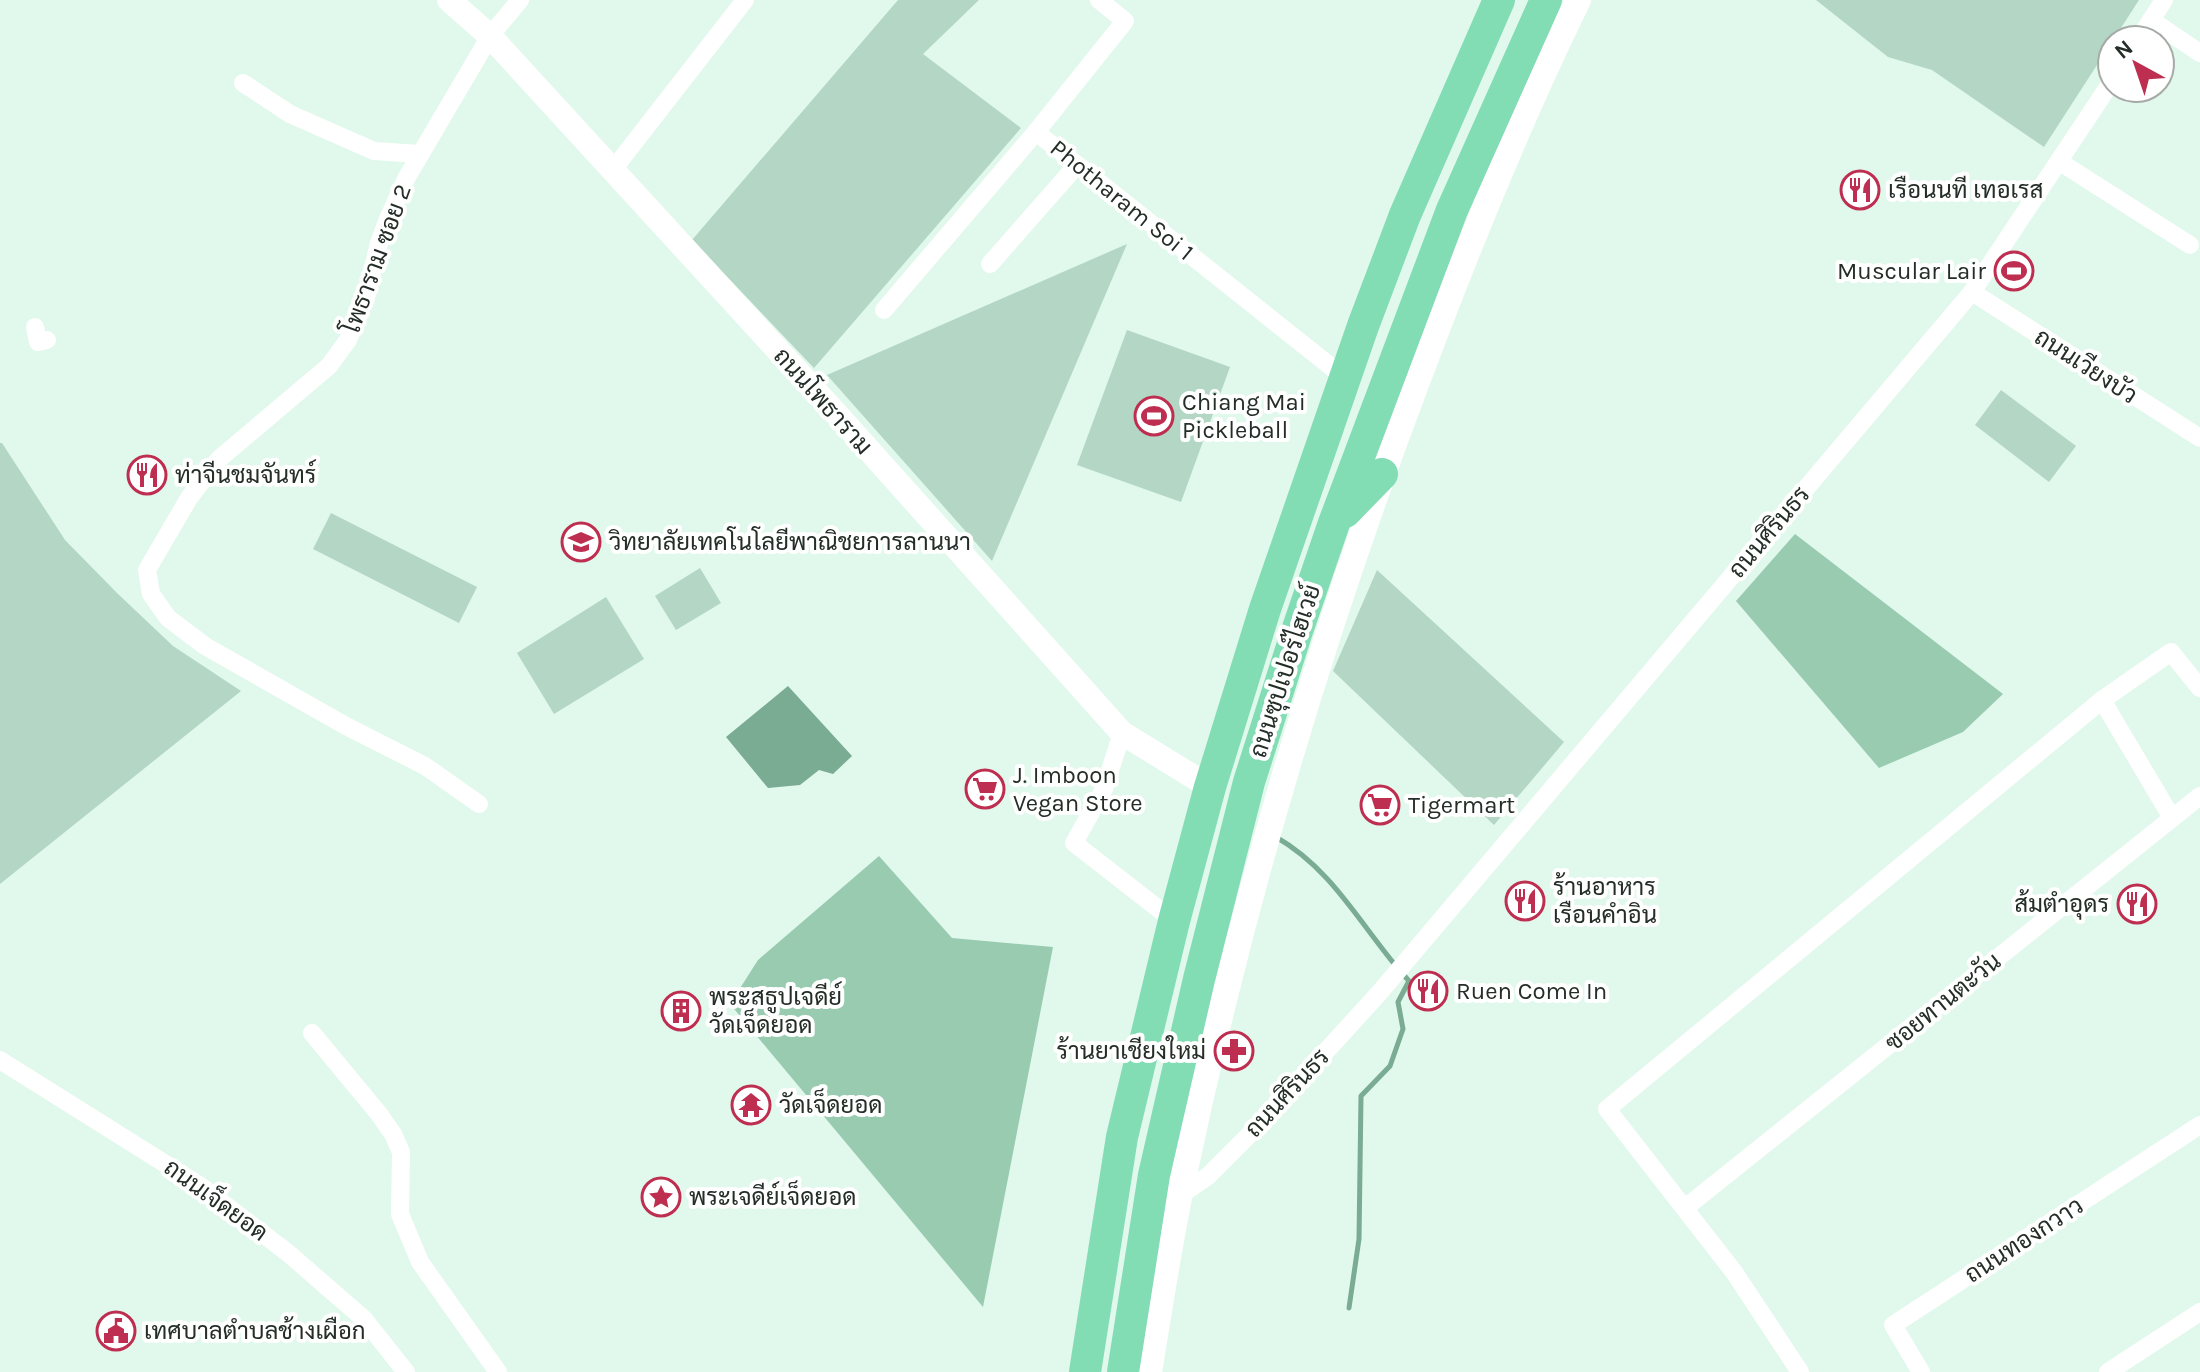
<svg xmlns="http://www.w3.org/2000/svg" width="2200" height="1372" font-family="Karla,Sarabun,sans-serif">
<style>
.green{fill:#b3d7c4}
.forest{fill:#99cbb1}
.water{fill:#7aab93}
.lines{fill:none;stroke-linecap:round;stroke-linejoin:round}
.stream{stroke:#7aab93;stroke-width:5}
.minor{stroke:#fff;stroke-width:18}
.tertiary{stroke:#fff;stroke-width:24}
.secondary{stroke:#fff;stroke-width:26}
.trunk{stroke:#82dcb4;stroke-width:32}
.labels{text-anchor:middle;stroke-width:8;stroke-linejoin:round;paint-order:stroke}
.poi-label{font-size:24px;fill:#242d28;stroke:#fefffe;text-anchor:start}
.street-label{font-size:24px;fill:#242d28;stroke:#fefffe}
</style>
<rect width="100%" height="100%" fill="#e1f8ec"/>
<!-- green -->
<g class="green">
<path d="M898,0H979L923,54L1021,128L814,368L692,240Z"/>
<path d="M1816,0H2139L2044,147L1932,70L1888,57Z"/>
<path d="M1127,244L992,561L827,375Z"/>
<path d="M1127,330L1230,367L1181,502L1077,465Z"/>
<path d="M2001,390L2076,446L2049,482L1975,425Z"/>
<path d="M0,443H2L65,540L117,593L173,646L241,691L0,884Z"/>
<path d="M331,513L477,587L459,623L313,549Z"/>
<path d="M700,568L721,603L676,630L655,596Z"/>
<path d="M1377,570L1564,742L1494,825L1333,671Z"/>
<path d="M606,597L644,659L554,714L517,653Z"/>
</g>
<!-- forest -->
<g class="forest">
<path d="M1795,534L2003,694L1963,732L1879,768L1736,601Z"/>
<path d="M879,856L952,938L1053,947L983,1307L730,1004L758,960Z"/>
</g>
<!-- water -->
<path class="water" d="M788,686L852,756L833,774L819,770L800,785L768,788L726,737Z"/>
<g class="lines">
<!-- stream -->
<g class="stream">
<path d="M1276,837C1330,868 1357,919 1396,966"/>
<path d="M1349,1308L1359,1239L1361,1096L1390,1066L1403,1029L1398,1002L1409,981L1402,973"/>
</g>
<!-- minor -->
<g class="minor">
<path d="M1099,0L1125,21L1036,132L1344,377"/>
<path d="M2151,20L2200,53"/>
<path d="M2138,40L2164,0"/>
<path d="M243,83L290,114L374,151L420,154"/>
<path d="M2060,162L2190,245"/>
<path d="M612,171L745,0"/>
<path d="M990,264L1077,165"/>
<path d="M1972,292L2200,438"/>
<path d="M884,310L1036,132"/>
<path d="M35,327L38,342L47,340"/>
<path d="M2102,700L2172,818"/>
<path d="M1122,733L1104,789L1074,843L1174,921"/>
<path d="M479,804L425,766L346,726L205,646L168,618L151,594L147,570L189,498L219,459L329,366L348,340L366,298L379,243L388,219L407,177L490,36L520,0"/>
<path d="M312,1033L379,1114L393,1134L401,1152L400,1214L420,1262L498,1372"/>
<path d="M0,1060L199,1185L288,1253L364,1319L406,1372"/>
<path d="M1179,1196L1208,1176L1258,1126L1380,992L1972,292L2112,81"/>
<path d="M1685,1208L2200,796"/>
<path d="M1800,1372L1734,1272L1607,1109L2102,700L2171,652L2200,688"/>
<path d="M1921,1372L1893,1325L2200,1125"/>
<path d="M2108,1372L2200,1312"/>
</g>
<!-- tertiary -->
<path class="tertiary" d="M449,0L490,36L842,420L1122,733L1210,787"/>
<!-- secondary -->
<path class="secondary" d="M1149,1372C1159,1312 1168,1252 1180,1193C1237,919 1316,649 1415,387C1464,256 1516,126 1578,0"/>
<!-- trunk -->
<g class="trunk">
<path d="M1345,512L1382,474"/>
<path d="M1085,1372L1122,1137L1174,921L1210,787L1265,609L1363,326L1405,215L1499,0"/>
<path d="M1123,1372L1154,1175L1199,979L1249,782L1297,631L1334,523L1452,210L1546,0"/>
</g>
</g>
<!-- icons -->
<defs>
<symbol id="restaurant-ring" viewBox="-11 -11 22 22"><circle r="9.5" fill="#fefffe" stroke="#be2e50" stroke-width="1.5"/><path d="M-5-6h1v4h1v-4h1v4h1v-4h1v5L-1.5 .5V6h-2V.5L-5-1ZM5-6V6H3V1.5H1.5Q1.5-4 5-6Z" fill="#be2e50"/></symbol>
<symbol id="stadium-ring" viewBox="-11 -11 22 22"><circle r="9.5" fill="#fefffe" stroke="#be2e50" stroke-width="1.5"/><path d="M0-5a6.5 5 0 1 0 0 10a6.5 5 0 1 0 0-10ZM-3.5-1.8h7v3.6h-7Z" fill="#be2e50"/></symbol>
<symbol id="university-ring" viewBox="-11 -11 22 22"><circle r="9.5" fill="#fefffe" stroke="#be2e50" stroke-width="1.5"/><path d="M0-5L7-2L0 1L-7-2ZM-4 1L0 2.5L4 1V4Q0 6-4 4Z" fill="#be2e50"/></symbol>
<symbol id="supermarket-ring" viewBox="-11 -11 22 22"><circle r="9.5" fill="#fefffe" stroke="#be2e50" stroke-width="1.5"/><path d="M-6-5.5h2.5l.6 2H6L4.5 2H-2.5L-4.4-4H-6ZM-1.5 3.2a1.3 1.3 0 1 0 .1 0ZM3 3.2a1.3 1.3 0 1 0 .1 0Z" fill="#be2e50"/></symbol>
<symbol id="building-ring" viewBox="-11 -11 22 22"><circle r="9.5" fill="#fefffe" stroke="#be2e50" stroke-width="1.5"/><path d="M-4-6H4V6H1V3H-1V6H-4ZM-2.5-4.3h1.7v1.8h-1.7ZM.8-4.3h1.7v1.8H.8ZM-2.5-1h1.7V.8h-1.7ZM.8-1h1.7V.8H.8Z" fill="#be2e50"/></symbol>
<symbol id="pharmacy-ring" viewBox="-11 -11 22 22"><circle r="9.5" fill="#fefffe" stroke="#be2e50" stroke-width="1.5"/><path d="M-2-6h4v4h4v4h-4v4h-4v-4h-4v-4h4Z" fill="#be2e50"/></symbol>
<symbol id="temple-ring" viewBox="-11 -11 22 22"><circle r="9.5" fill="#fefffe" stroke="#be2e50" stroke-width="1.5"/><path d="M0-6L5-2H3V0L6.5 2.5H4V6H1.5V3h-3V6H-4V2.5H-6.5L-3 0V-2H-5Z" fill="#be2e50"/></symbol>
<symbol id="sight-ring" viewBox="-11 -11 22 22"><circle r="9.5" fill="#fefffe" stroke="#be2e50" stroke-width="1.5"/><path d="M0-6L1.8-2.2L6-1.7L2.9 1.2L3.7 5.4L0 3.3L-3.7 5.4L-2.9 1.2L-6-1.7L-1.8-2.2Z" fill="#be2e50"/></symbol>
<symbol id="civic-ring" viewBox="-11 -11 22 22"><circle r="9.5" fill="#fefffe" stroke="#be2e50" stroke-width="1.5"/><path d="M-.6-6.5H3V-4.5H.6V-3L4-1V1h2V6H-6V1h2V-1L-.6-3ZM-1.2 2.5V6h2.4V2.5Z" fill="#be2e50"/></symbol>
</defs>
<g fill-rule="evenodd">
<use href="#restaurant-ring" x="1838" y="168" width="44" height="44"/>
<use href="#stadium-ring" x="1992" y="249" width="44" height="44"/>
<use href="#stadium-ring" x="1132" y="394" width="44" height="44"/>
<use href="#restaurant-ring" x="125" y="453" width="44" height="44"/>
<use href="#university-ring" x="559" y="520" width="44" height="44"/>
<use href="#supermarket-ring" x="963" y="767" width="44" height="44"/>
<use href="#supermarket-ring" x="1358" y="783" width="44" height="44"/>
<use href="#restaurant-ring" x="1503" y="879" width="44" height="44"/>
<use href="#restaurant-ring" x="2115" y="882" width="44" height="44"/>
<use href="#restaurant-ring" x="1406" y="969" width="44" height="44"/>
<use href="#building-ring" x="659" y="989" width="44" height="44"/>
<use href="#pharmacy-ring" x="1212" y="1029" width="44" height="44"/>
<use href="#temple-ring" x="729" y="1083" width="44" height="44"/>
<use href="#sight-ring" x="639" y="1175" width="44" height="44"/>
<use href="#civic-ring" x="94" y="1309" width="44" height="44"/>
</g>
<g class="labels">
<!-- poi labels -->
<g class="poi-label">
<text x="1888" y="198">เรือนนที เทอเรส</text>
<text x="1986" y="279" text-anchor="end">Muscular Lair</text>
<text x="1182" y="410">Chiang Mai<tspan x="1182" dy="28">Pickleball</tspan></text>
<text x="175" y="483">ท่าจีนชมจันทร์</text>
<text x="609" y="550">วิทยาลัยเทคโนโลยีพาณิชยการลานนา</text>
<text x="1013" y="783">J. Imboon<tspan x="1013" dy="28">Vegan Store</tspan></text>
<text x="1408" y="813">Tigermart</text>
<text x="1553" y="895">ร้านอาหาร<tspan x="1553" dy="28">เรือนคำอิน</tspan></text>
<text x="2109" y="912" text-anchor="end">ส้มตำอุดร</text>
<text x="1456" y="999">Ruen Come In</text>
<text x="709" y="1005">พระสธูปเจดีย์<tspan x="709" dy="28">วัดเจ็ดยอด</tspan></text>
<text x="1206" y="1059" text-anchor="end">ร้านยาเชียงใหม่</text>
<text x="779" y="1113">วัดเจ็ดยอด</text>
<text x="689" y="1205">พระเจดีย์เจ็ดยอด</text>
<text x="144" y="1339">เทศบาลตำบลช้างเผือก</text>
</g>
<!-- street labels -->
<g class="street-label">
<text transform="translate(1122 200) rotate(39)" y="8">Photharam Soi 1</text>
<text transform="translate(377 259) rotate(-70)" y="8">โพธาราม ซอย 2</text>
<text transform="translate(2086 366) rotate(33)" y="8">ถนนเวียงบัว</text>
<text transform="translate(823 401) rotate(48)" y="8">ถนนโพธาราม</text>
<text transform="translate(1769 532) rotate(-50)" y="8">ถนนศิรินธร</text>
<text transform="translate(1285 671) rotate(-72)" y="8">ถนนซุปเปอร์ไฮเวย์</text>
<text transform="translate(1943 1002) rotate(-39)" y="8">ซอยทานตะวัน</text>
<text transform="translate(1287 1093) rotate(-47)" y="8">ถนนศิรินธร</text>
<text transform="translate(216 1200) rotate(36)" y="8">ถนนเจ็ดยอด</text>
<text transform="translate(2024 1240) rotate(-33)" y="8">ถนนทองกวาว</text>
</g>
</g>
<!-- north arrow -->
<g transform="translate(2136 64) rotate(320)"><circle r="38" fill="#fefffe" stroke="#a7aba8" stroke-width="2"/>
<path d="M0-6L14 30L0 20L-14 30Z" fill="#be2e50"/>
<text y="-12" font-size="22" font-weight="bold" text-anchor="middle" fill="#242d28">N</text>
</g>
</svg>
